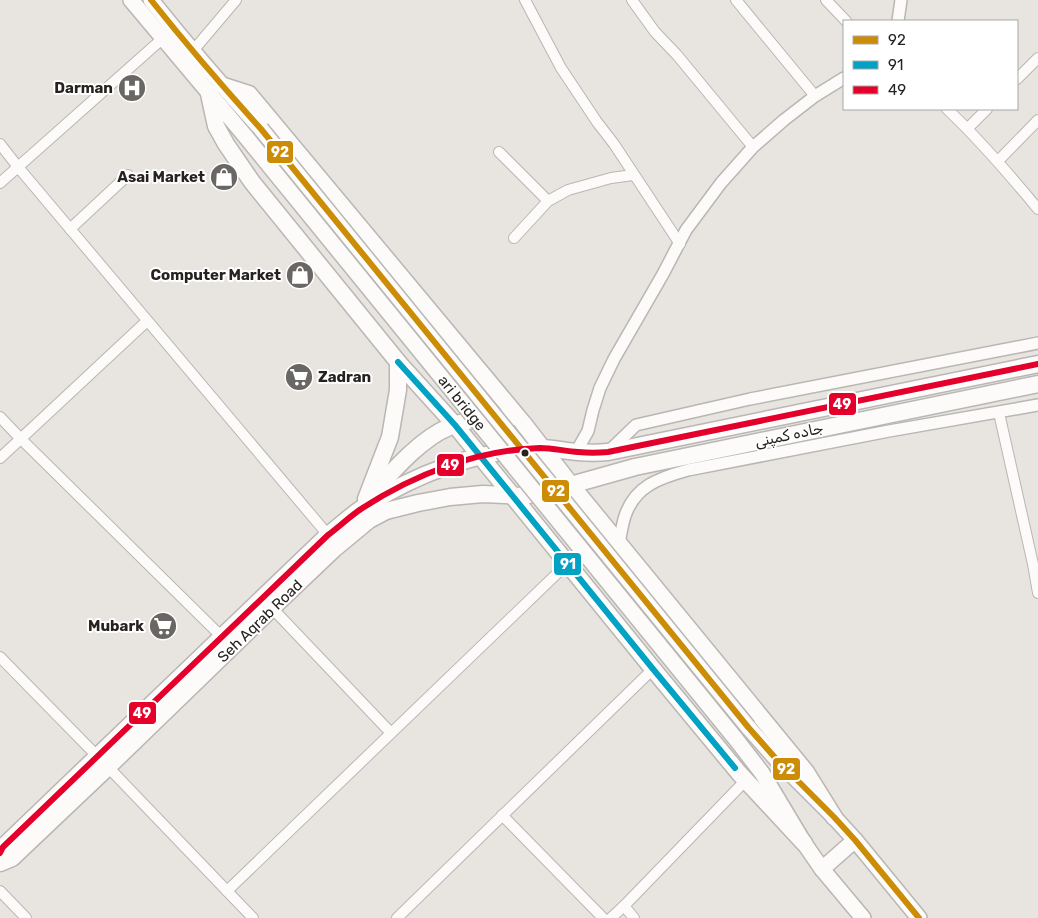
<svg xmlns="http://www.w3.org/2000/svg" width="1038" height="918" font-family="Rubik,'Noto Sans Arabic',sans-serif">
<style>
.lines{fill:none;stroke-linecap:round;stroke-linejoin:round}
.minor-casing{stroke:#b9b6b3;stroke-width:12}
.tertiary-casing{stroke:#b9b6b3;stroke-width:14}
.primary-casing{stroke:#b9b6b3;stroke-width:18}
.trunk-casing{stroke:#b9b6b3;stroke-width:19}
.minor{stroke:#fcfbfa;stroke-width:10}
.tertiary{stroke:#fcfbfa;stroke-width:11}
.primary{stroke:#fcfbfa;stroke-width:15}
.trunk{stroke:#fcfbfa;stroke-width:16}
.primary-bridge-casing{stroke:#b9b6b3;stroke-width:18;stroke-linecap:butt}
.primary-bridge{stroke:#fcfbfa;stroke-width:15}
.bus-1-casing{stroke:#fff;stroke-width:10}
.bus-2-casing{stroke:#fff;stroke-width:10}
.bus-3-casing{stroke:#fff;stroke-width:10}
.bus-1{stroke:#cd8c06;stroke-width:6}
.bus-2{stroke:#02a2c5;stroke-width:6}
.bus-3{stroke:#e4002b;stroke-width:6}
.bus-dot{fill:#25221f;stroke:#fff;stroke-width:2}
.labels{text-anchor:middle;stroke-width:4;stroke-linejoin:round;paint-order:stroke}
.poi-label{font-size:15px;font-weight:bold;fill:#25221f;stroke:#fff;text-anchor:end}
.street-label{font-size:15px;fill:#25221f;stroke:#fff}
.line-badge{stroke:#fff;stroke-width:2}
.badge-label{font-size:14px;text-anchor:middle;font-weight:bold;fill:#fff}
</style>
<rect width="100%" height="100%" fill="#e8e4e0"/>
<g class="lines">
<defs>
<g id="minor">
<path d="M525,0L561,68L597,122L614,144L680,244"/>
<path d="M632,0L655,32L677,55L753,147"/>
<path d="M736,0L815,96"/>
<path d="M826,0L846,21"/>
<path d="M192,52L236,0"/>
<path d="M1017,79L1038,58"/>
<path d="M947,109C980,140 1009,174 1038,209"/>
<path d="M968,128L987,109"/>
<path d="M0,144L18,167L328,535"/>
<path d="M499,152L548,201"/>
<path d="M998,161L1038,120"/>
<path d="M0,183L162,39"/>
<path d="M70,229L128,175"/>
<path d="M514,238L548,201L568,190L611,178L633,175"/>
<path d="M999,413L1033,564L1038,593"/>
<path d="M0,417L20,438L222,637"/>
<path d="M0,458L147,321"/>
<path d="M272,608L391,733"/>
<path d="M0,657L98,757"/>
<path d="M108,767L253,918"/>
<path d="M502,815L603,918"/>
<path d="M0,891L26,918"/>
<path d="M227,891L568,563"/>
<path d="M624,906L634,918"/>
<path d="M397,918L653,669"/>
<path d="M611,918L624,906L746,780"/>
</g>
<g id="tertiary">
<path d="M898,21L901,0"/>
<path d="M609,451L636,425L750,399L1038,343"/>
<path d="M576,452L588,431L593,410L600,388L614,359L663,274L686,230L721,183L753,147L784,120L815,96L844,78"/>
<path d="M619,543C621,534 622,525 625,516C635,486 659,478 688,470L889,431L1038,405"/>
</g>
<g id="primary">
<path d="M131,0L246,137"/>
<path d="M151,0C186,44 223,87 261,129"/>
<path d="M748,727L778,761L834,817L855,840L919,918"/>
<path d="M735,738L762,773L804,843L822,869L863,918"/>
<path d="M822,869L855,840"/>
</g>
<g id="trunk">
<path d="M221,85L249,94L523,423L571,485L806,772L834,817"/>
<path d="M209,94L216,126L226,144L252,182L398,362V390L390,437L366,499"/>
<path d="M398,362L455,425L653,669L739,773L804,843"/>
<path d="M371,495C392,472 420,439 449,427C467,419 490,417 510,418"/>
<path d="M0,853L3,847L328,535C339,527 349,517 361,509C413,475 476,450 540,448C552,448 565,451 578,452C588,453 598,453 608,452L1038,364"/>
<path d="M0,863L12,858L108,767L272,608L334,549L369,520L386,511L418,503L450,497L483,494L523,496L546,492L635,467L1038,384"/>
</g>
</defs>
<!-- minor casing -->
<use href="#minor" class="minor-casing"/>
<!-- tertiary casing -->
<use href="#tertiary" class="tertiary-casing"/>
<!-- primary casing -->
<use href="#primary" class="primary-casing"/>
<!-- trunk casing -->
<use href="#trunk" class="trunk-casing"/>
<!-- minor -->
<use href="#minor" class="minor"/>
<!-- tertiary -->
<use href="#tertiary" class="tertiary"/>
<!-- primary -->
<use href="#primary" class="primary"/>
<!-- trunk -->
<use href="#trunk" class="trunk"/>
<defs>
<g id="primary-bridge">
<path d="M261,129L748,727"/>
<path d="M246,137L735,738"/>
</g>
</defs>
<!-- primary-bridge casing -->
<use href="#primary-bridge" class="primary-bridge-casing"/>
<!-- primary-bridge -->
<use href="#primary-bridge" class="primary-bridge"/>
<defs>
<path id="bus-1" d="M151,0C186,44 223,87 261,129L748,727L778,761L834,817L855,840L919,918"/>
<path id="bus-2" d="M398,362L455,425L653,669L735,768"/>
<path id="bus-3" d="M0,853L3,847L328,535C339,527 349,517 361,509C413,475 476,450 540,448C552,448 565,451 578,452C588,453 598,453 608,452L1038,364"/>
</defs>
<!-- bus-1 casing -->
<use href="#bus-1" class="bus-1-casing"/>
<!-- bus-2 casing -->
<use href="#bus-2" class="bus-2-casing"/>
<!-- bus-3 casing -->
<use href="#bus-3" class="bus-3-casing"/>
<!-- bus-1 -->
<use href="#bus-1" class="bus-1"/>
<!-- bus-2 -->
<use href="#bus-2" class="bus-2"/>
<!-- bus-3 -->
<use href="#bus-3" class="bus-3"/>
</g>
<!-- icons -->
<defs>
<symbol id="hospital-disc" viewBox="-11 -11 22 22"><circle r="9.5" fill="#696663" stroke="#fff"/><path d="M-5-5h3v3.5h4V-5h3V5h-3V1.5h-4V5h-3Z" fill="#fff"/></symbol>
<symbol id="shop-disc" viewBox="-11 -11 22 22"><circle r="9.5" fill="#696663" stroke="#fff"/><path d="M-5-2.5h2.3a2.7 3.5 0 0 1 5.4 0H5L5.5 6h-11ZM-1.5-2.5h3a1.5 2.3 0 0 0-3 0Z" fill="#fff"/></symbol>
<symbol id="supermarket-disc" viewBox="-11 -11 22 22"><circle r="9.5" fill="#696663" stroke="#fff"/><path d="M-6-5.5h2.5l.6 2H6L4.5 2H-2.5L-4.4-4H-6ZM-1.5 3.2a1.3 1.3 0 1 0 .1 0ZM3 3.2a1.3 1.3 0 1 0 .1 0Z" fill="#fff"/></symbol>
</defs>
<g fill-rule="evenodd">
<use href="#hospital-disc" x="116" y="72" width="32" height="32"/>
<use href="#shop-disc" x="208" y="161" width="32" height="32"/>
<use href="#shop-disc" x="284" y="259" width="32" height="32"/>
<use href="#supermarket-disc" x="283" y="361" width="32" height="32"/>
<use href="#supermarket-disc" x="147" y="610" width="32" height="32"/>
</g>
<!-- markers -->
<circle class="bus-dot" cx="525" cy="453" r="4.5"/>
<g class="labels">
<!-- poi labels -->
<g class="poi-label">
<text x="113" y="93">Darman</text>
<text x="205" y="182">Asai Market</text>
<text x="281" y="280">Computer Market</text>
<text x="318" y="382" text-anchor="start">Zadran</text>
<text x="144" y="631">Mubark</text>
</g>
<!-- street labels -->
<g class="street-label">
<text transform="translate(462 403) rotate(51)" y="5">ari bridge</text>
<text transform="translate(789 435) rotate(-12)" y="5">جاده کمپنی</text>
<text transform="translate(260 621) rotate(-44)" y="5">Seh Aqrab Road</text>
</g>
</g>
<g class="line-badge">
<rect x="266" y="140" width="28" height="24" rx="5" fill="#cd8c06"/>
<rect x="828" y="392" width="29" height="24" rx="5" fill="#e4002b"/>
<rect x="436" y="453" width="29" height="24" rx="5" fill="#e4002b"/>
<rect x="541" y="479" width="29" height="24" rx="5" fill="#cd8c06"/>
<rect x="553" y="552" width="29" height="24" rx="5" fill="#02a2c5"/>
<rect x="128" y="701" width="29" height="24" rx="5" fill="#e4002b"/>
<rect x="772" y="757" width="29" height="24" rx="5" fill="#cd8c06"/>
</g>
<g class="badge-label">
<text x="280" y="157">92</text>
<text x="842" y="409">49</text>
<text x="450" y="470">49</text>
<text x="556" y="496">92</text>
<text x="568" y="569">91</text>
<text x="142" y="718">49</text>
<text x="786" y="774">92</text>
</g>
<!-- legend -->
<rect x="843" y="20" width="175" height="90" fill="#ffffff" stroke="#a8a7a5"/>
<rect x="853" y="36" width="25" height="8" fill="#cd8c06" stroke="#a8a7a5"/>
<text x="888" y="45" font-size="15" fill="#25221f">92</text>
<rect x="853" y="61" width="25" height="8" fill="#02a2c5" stroke="#a8a7a5"/>
<text x="888" y="70" font-size="15" fill="#25221f">91</text>
<rect x="853" y="86" width="25" height="8" fill="#e4002b" stroke="#a8a7a5"/>
<text x="888" y="95" font-size="15" fill="#25221f">49</text>
</svg>
